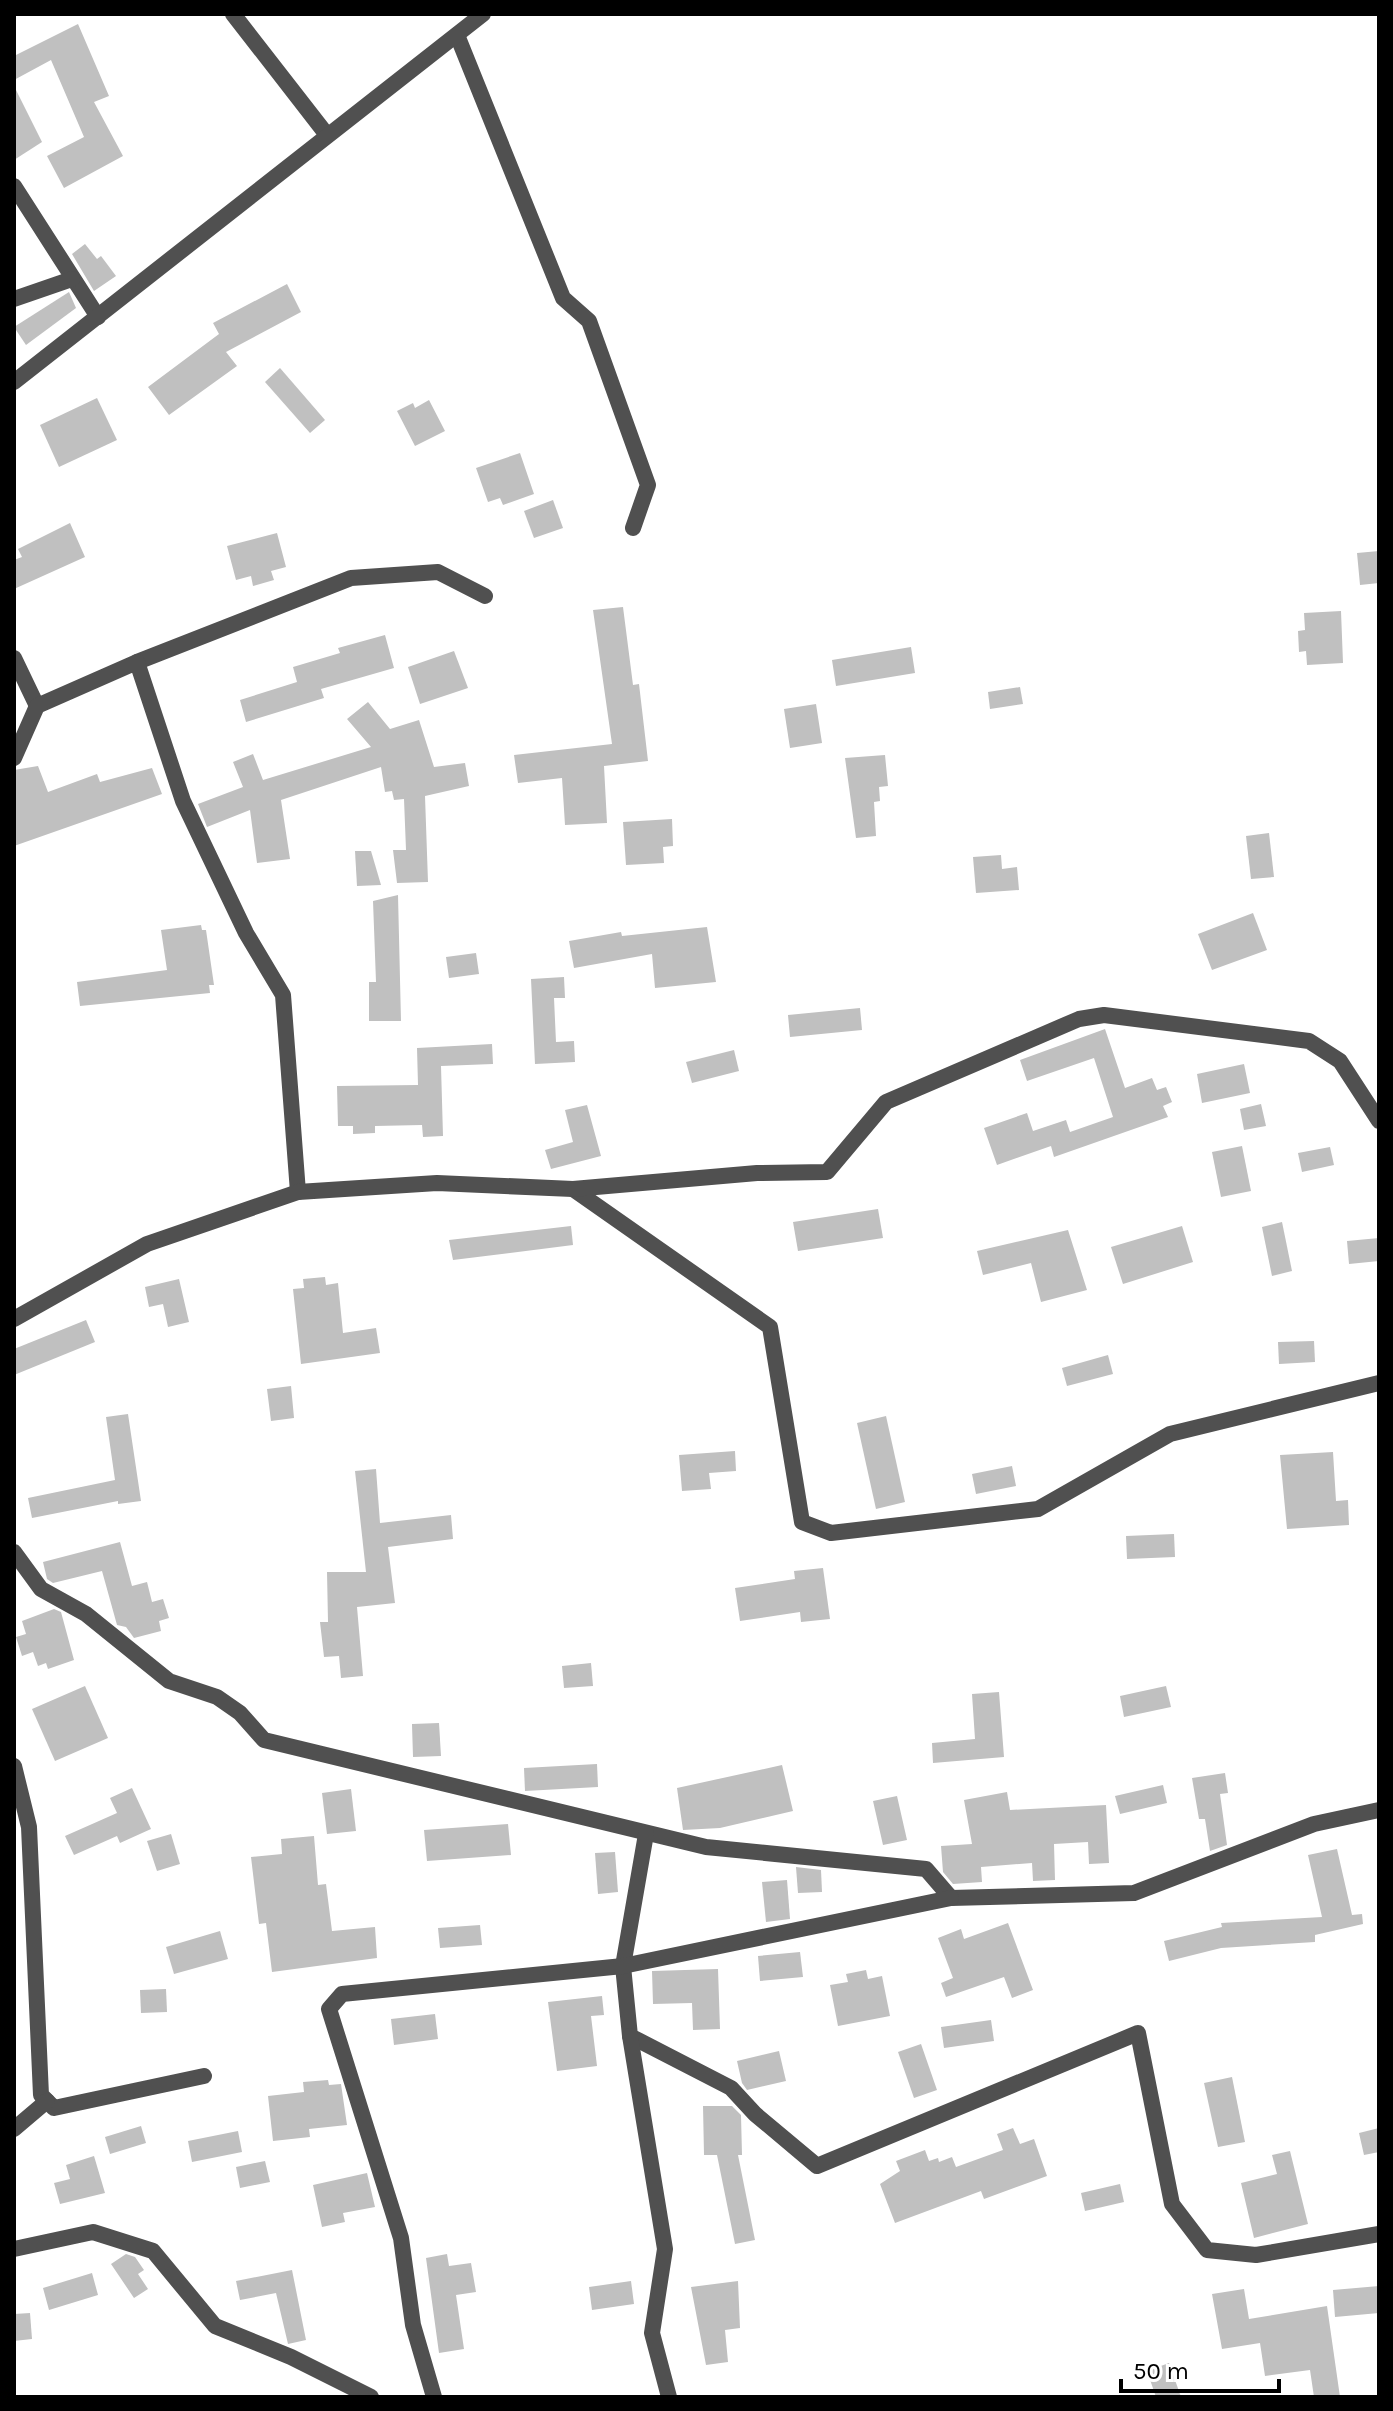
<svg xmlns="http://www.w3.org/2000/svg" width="1393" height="2411" font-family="Karla,sans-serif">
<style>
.building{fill:#c0c0c0}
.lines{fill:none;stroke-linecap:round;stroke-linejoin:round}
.minor{stroke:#505050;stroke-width:16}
.tertiary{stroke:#505050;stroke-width:16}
</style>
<rect width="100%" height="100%" fill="#fff"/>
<!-- building -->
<g class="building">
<path d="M78,24L109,96L94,102L123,156L64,188L47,156L84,137L51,60L14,80V56Z"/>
<path d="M14,86L42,142L14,160Z"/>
<path d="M85,244L97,259L101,256L116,276L94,291L72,254Z"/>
<path d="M287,284L301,312L226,352L237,366L169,415L148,387L219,334L213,323Z"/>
<path d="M69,292L76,308L26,345L14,327Z"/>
<path d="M280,368L325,420L310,433L265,382Z"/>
<path d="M97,398L117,440L59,467L40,425Z"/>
<path d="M429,400L445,431L415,446L397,411L413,403L415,408Z"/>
<path d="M520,453L534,494L503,505L500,498L488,502L476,468Z"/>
<path d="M553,500L563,528L534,538L524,511Z"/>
<path d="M70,523L85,557L14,589V560L22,557L18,549Z"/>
<path d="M277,533L286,567L271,571L274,580L253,586L251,576L236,580L227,546Z"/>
<path d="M1379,551V583L1360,585L1357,553Z"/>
<path d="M623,607L633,685L639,684L648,761L604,766L607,823L565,825L562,778L518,783L514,755L612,744L593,610Z"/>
<path d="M1341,611L1343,663L1307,665L1306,651L1299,652L1298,631L1305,630L1304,613Z"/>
<path d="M385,635L394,668L321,689L324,698L246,722L240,700L297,682L293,667L340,653L338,648Z"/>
<path d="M911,647L915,673L836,686L832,660Z"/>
<path d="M454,651L468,688L420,704L408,667Z"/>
<path d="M1020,687L1023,704L990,709L988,692Z"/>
<path d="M368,702L390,729L419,720L434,767L465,763L469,786L425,796L428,882L397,883L393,850H406L404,799L394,800L392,791L385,792L381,767L281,800L290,859L257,863L250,810L207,827L198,804L243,787L233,762L253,754L263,780L371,747L347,719Z"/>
<path d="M816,704L822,743L790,748L784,709Z"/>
<path d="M885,755L888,786L879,787L880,801L874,802L876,836L856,838L845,758Z"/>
<path d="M38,766L48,792L97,774L100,782L152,768L162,794L14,846V770Z"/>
<path d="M672,819L673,846L663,847L664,863L626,865L623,822Z"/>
<path d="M1269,833L1274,877L1251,879L1246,836Z"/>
<path d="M355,851H371L381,885L357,886Z"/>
<path d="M1001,855L1002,869L1017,867L1019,890L976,893L973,857Z"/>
<path d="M398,895L401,1021H369V982H376L373,901Z"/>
<path d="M1253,913L1267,950L1212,970L1198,934Z"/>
<path d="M201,925L202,930H206L214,985H209L210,993L80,1006L77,982L167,970L161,930Z"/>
<path d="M707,927L716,982L655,988L652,954L574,968L569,941L621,932L622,936Z"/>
<path d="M476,953L479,974L449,978L446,957Z"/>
<path d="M564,977L565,998H554L556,1042L574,1041L575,1062L535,1064L531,979Z"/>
<path d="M860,1008L862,1030L790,1037L788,1015Z"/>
<path d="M1105,1029L1125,1088L1152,1078L1157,1090L1166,1087L1172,1102L1163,1106L1168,1117L1054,1157L1051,1146L997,1165L984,1128L1027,1113L1033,1131L1066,1120L1070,1132L1113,1117L1094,1058L1027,1081L1020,1060Z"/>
<path d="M492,1044L493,1064L441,1066L443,1136L423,1137L422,1125L375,1126V1133L353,1134V1126H338L337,1086L418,1085L417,1048Z"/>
<path d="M734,1050L739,1071L692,1083L686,1062Z"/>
<path d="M1244,1064L1250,1093L1202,1103L1197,1074Z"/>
<path d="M1261,1104L1266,1126L1244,1130L1240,1109Z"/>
<path d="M587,1105L601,1156L551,1169L545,1150L573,1142L565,1110Z"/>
<path d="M1242,1146L1251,1191L1221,1197L1212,1152Z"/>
<path d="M1330,1147L1334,1165L1302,1172L1298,1153Z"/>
<path d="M878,1209L883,1238L798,1251L793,1222Z"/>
<path d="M1282,1222L1292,1271L1272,1276L1262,1227Z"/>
<path d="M571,1226L573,1245L453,1260L449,1240Z"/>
<path d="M1182,1226L1193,1262L1123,1284L1111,1247Z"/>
<path d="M1068,1230L1087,1290L1041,1302L1031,1263L983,1275L977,1251Z"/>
<path d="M1379,1238V1261L1349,1264L1347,1241Z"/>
<path d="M325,1277L326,1285L338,1283L343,1333L376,1328L380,1353L301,1364L293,1289L304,1288L303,1279Z"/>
<path d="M179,1279L189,1322L168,1327L163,1304L149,1307L145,1287Z"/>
<path d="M86,1320L95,1342L14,1375V1349Z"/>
<path d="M1314,1341L1315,1362L1279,1364L1278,1342Z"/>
<path d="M1108,1355L1113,1374L1067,1386L1062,1368Z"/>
<path d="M291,1386L294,1418L271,1421L267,1389Z"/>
<path d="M128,1414L141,1501L118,1504V1501L32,1518L28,1498L115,1480L106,1417Z"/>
<path d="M886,1416L905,1502L876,1509L857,1423Z"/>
<path d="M735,1451L736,1471L709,1473L711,1489L682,1491L679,1455Z"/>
<path d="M1333,1452L1336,1501L1348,1500L1349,1525L1287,1529L1280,1455Z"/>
<path d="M1012,1466L1016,1486L976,1494L972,1474Z"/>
<path d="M376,1469L380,1523L451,1515L453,1539L388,1547L395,1603L357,1607L363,1676L341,1678L339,1656L324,1657L320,1622H328L327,1572H366L355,1471Z"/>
<path d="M1174,1534L1175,1557L1127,1559L1126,1536Z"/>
<path d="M120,1542L132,1586L147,1582L152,1602L163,1599L169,1618L159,1621L161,1631L134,1638L126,1627L117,1625L102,1571L53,1583L47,1579L43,1562Z"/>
<path d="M823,1568L830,1619L801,1622L800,1612L740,1621L735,1588L795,1579L794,1571Z"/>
<path d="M54,1609L61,1612L74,1660L48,1669L46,1663L38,1666L33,1652L22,1656L16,1637L26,1634L22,1621Z"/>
<path d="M591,1663L593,1686L564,1688L562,1666Z"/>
<path d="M85,1686L108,1738L55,1761L32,1709Z"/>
<path d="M1166,1686L1171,1707L1124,1717L1120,1696Z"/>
<path d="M999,1692L1004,1757L933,1763L932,1743L975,1739L972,1694Z"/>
<path d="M439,1723L441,1756L413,1757L412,1724Z"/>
<path d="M597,1764L598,1787L525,1791L524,1768Z"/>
<path d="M782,1765L793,1811L720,1828L683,1830L677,1788Z"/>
<path d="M1225,1773L1228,1793L1220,1794L1227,1845L1210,1851L1205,1819H1199L1192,1778Z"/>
<path d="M1163,1785L1167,1803L1120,1814L1115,1796Z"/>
<path d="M132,1788L151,1829L120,1843L117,1836L74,1855L65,1836L117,1813L110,1798Z"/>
<path d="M351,1789L356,1831L327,1834L322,1793Z"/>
<path d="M1007,1792L1010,1810L1106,1805L1109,1863L1089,1864L1088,1842L1054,1844L1055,1880L1033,1881L1032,1863L981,1867L982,1882L953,1884L943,1872L941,1846L972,1844L964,1800Z"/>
<path d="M897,1796L907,1840L883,1845L873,1801Z"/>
<path d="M508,1824L511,1855L427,1861L424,1830Z"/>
<path d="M171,1834L180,1864L157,1871L147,1841Z"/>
<path d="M314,1836L318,1885L326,1884L332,1931L375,1927L377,1958L272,1972L266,1923L259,1924L251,1857L282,1854L281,1839Z"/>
<path d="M1337,1849L1352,1915L1362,1914L1363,1924L1315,1935V1942L1221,1948L1169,1961L1164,1941L1222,1927L1221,1923L1322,1917L1308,1855Z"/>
<path d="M615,1852L618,1892L598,1894L595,1853Z"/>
<path d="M796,1867L821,1870L822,1892L798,1893Z"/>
<path d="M787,1880L790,1919L766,1922L762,1882Z"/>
<path d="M1008,1923L1033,1990L1012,1998L1004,1977L946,1997L941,1983L953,1978L938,1938L961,1929L964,1939Z"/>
<path d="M480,1925L482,1945L440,1948L438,1928Z"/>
<path d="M220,1931L228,1959L174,1974L166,1947Z"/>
<path d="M800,1952L803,1977L760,1981L758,1956Z"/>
<path d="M718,1969L720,2029L693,2030L692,2003L653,2004L652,1971Z"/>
<path d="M866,1970L868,1979L882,1976L890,2016L838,2026L830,1985L848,1982L846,1974Z"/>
<path d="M166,1989L167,2012L141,2013L140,1990Z"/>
<path d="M602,1996L604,2015L591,2016L597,2066L557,2071L548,2002Z"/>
<path d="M435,2014L438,2039L394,2045L391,2019Z"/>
<path d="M991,2020L994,2041L944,2048L941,2027Z"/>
<path d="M921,2044L937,2090L914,2098L898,2052Z"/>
<path d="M779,2051L786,2081L747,2090L742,2083L737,2061Z"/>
<path d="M1232,2077L1245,2142L1218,2147L1204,2083Z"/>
<path d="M328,2080L329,2085L341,2084L347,2125L309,2129L310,2137L273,2141L268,2096L304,2092L303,2082Z"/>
<path d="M703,2106H732L741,2115L742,2155H738L755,2240L735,2244L717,2155H704Z"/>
<path d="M141,2126L146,2143L110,2154L105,2137Z"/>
<path d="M1013,2128L1020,2144L1034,2139L1047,2176L984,2199L981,2191L895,2223L880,2184L900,2171L896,2161L925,2150L929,2161L938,2158L939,2162L952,2157L956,2167L1003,2150L997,2134Z"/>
<path d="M1379,2128V2152L1364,2155L1359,2133Z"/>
<path d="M238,2131L242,2152L192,2162L188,2141Z"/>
<path d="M1290,2151L1308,2224L1254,2238L1241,2183L1277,2174L1272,2155Z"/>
<path d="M94,2156L105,2193L60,2204L54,2183L70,2179L66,2165Z"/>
<path d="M265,2161L270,2182L240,2188L236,2167Z"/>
<path d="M367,2173L375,2207L343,2213L345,2222L322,2227L313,2185Z"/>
<path d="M1120,2184L1124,2202L1085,2211L1081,2193Z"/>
<path d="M126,2254L135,2257L144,2270L138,2274L148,2289L134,2298L111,2264Z"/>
<path d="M447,2254L449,2266L471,2263L476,2292L456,2295L464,2349L439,2353L426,2258Z"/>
<path d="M292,2270L306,2340L288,2344L276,2293L240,2300L236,2281Z"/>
<path d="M92,2273L98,2295L49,2310L43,2288Z"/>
<path d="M631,2281L634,2304L592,2310L589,2287Z"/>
<path d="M738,2281L740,2328L725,2330L728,2362L706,2365L691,2287Z"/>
<path d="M1379,2286V2313L1335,2317L1333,2290Z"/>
<path d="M1244,2289L1249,2319L1327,2306L1340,2397H1314L1310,2370L1265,2376L1260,2343L1222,2349L1212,2294Z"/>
<path d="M30,2313L32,2339L14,2341V2314Z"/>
<path d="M1169,2363L1181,2397H1156L1147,2371Z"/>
</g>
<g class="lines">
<!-- minor -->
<g class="minor">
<path d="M233,14L327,135"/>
<path d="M457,35L563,298L589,321L648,485L633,528"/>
<path d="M14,186L98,317"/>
<path d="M14,299L72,279"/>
<path d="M14,658L37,706"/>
<path d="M137,662L351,578L438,572L485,596"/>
<path d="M14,758L37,706L137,662L183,801L246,933L283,995L298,1192"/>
<path d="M573,1189L770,1327L802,1522L831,1533L1038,1509L1170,1434L1379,1383"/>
<path d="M14,1319L147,1244L298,1192L437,1183L573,1189L757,1173L827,1172L886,1102L1079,1019L1104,1015L1309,1041L1340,1061L1379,1121"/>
<path d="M14,1552L41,1589L86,1614L169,1681L217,1697L240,1713L264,1740L706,1847L926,1869L951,1898L1134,1893L1314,1824L1379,1810"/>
<path d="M14,1766L29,1827L41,2095L54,2108L204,2076"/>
<path d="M646,1834L623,1966L630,2036L731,2088L755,2114L817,2166L1138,2033L1172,2204L1207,2250L1256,2255L1379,2234"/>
<path d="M630,2036L665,2249L652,2333L669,2397"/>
<path d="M14,2129L47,2101"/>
<path d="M14,2249L93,2232L153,2251L215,2326L291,2357L371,2397"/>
<path d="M434,2397L413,2325L401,2238L329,2009L342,1994L623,1966L951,1898"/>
</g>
<!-- tertiary -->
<path class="tertiary" d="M14,382L483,14"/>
</g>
<!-- border -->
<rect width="1393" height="2411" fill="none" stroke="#000000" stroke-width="32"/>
<!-- scale -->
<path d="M1121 2379v12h158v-12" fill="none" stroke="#000000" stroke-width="4"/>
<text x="1133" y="2379" font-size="24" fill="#000000" stroke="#ffffff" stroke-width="6" paint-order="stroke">50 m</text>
</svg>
